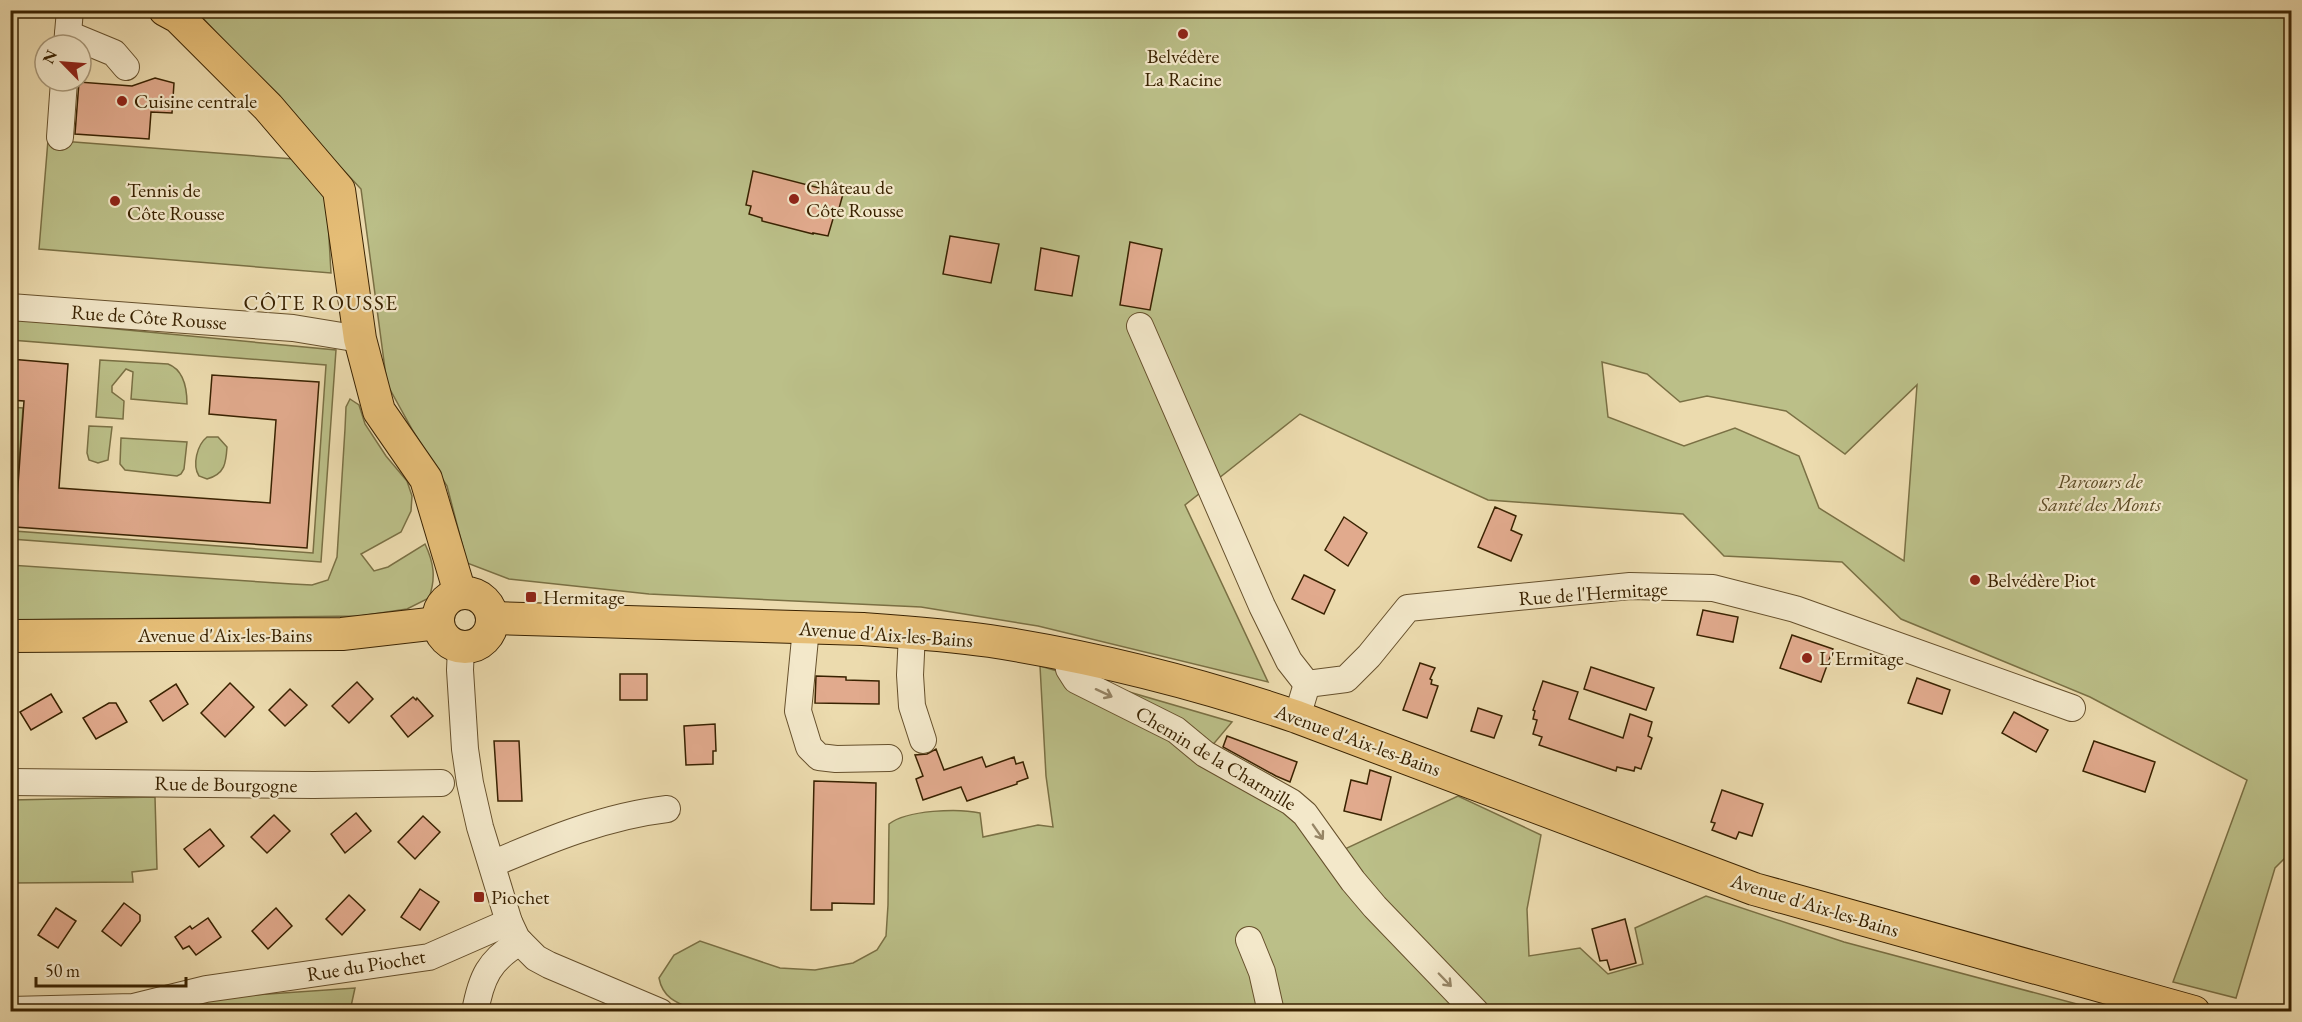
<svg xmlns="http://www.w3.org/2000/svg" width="2302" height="1022" font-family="'EB Garamond',serif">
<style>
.green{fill:#bbbf88;stroke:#7a7044;stroke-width:1.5;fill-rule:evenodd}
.building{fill:#e1aa8d;stroke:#392201;stroke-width:1.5}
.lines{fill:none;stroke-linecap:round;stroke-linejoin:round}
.minor-casing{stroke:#66502c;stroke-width:28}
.major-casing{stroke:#392201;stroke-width:34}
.minor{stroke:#f3e8ca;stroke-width:26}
.major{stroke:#e6be77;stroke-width:32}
.oneway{stroke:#968566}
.poi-dot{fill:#8f2418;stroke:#f3e8ca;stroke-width:2}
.labels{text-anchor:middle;stroke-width:4.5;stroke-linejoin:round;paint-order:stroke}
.poi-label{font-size:20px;fill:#392201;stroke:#f3e8ca;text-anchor:start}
.street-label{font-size:20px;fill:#392201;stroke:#f3e8ca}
.park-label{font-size:20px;font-style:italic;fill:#5a4923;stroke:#f3e8ca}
.neighbourhood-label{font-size:21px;letter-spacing:1.5px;fill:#392201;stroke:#f3e8ca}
</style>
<rect width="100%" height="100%" fill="#ecdbae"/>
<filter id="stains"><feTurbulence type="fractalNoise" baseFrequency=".00333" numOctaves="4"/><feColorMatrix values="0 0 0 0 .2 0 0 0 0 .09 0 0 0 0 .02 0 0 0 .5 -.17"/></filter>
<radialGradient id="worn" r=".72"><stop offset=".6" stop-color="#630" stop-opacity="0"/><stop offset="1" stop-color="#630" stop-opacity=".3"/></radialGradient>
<!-- green -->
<g class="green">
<path d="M190,11H2291V852L2275,868L2236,998L2173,982L2247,780L2090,697L1901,619L1842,562L1724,556L1683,514L1488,500L1300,414L1185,505L1268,682L1038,626L921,607L649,594L509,579L467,563L447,486L413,431L387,384L361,189L199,14ZM1602,362L1647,374L1680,402L1707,396L1786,411L1845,454L1917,385L1904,561L1819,508L1799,456L1735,428L1684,446L1608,417Z"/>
<path d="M48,140L307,160L326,186L331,273L39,249Z"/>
<path d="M11,319L336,350L321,562L11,539V489L16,413H11L10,407L23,408L14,531L313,553L326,365L11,340Z"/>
<path d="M100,360L168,364C184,370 187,388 187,404L131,399L133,372L126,369L112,386V392L124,401L123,419L96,417Z"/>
<path d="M350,399L359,405L365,424L386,456L407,481L412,496L411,511L401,532L361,554L374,571L388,567L425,544C434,563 436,578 429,598L407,609L360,616L11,620L10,565L292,584L312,585L328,580L337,557L345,429L346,407Z"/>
<path d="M89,426L112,427L108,460L98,463L89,460L87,453Z"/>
<path d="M207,437H218L227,447C226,463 225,474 207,479L199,476C192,465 197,445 207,437Z"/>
<path d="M121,438L187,442L184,469L181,474L177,476L125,470L120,464Z"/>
<path d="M1040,666L1232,722L1205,754L1343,850L1458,796L1541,835L1527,909L1529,956L1580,948L1608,974L1643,964L1635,928L1706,896L1844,942L2103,1011L699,1012C680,1004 663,1000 659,978L674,955L700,941L780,968L815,970L853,963L877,950L886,936L888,905L889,824C907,810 958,808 980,813L983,837L1038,825L1053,827L1046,776Z"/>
<path d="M155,797L157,869L132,872L133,882L11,883V800Z"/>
<path d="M355,988L350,1011L158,1012L226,997Z"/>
</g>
<!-- building -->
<g class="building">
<path d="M155,78L174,83L172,113L151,112L149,139L75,134L79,82L132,86Z"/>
<path d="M753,171L843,194L838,212H835L828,236L813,233V234L762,221V218L749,214L751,206L746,205Z"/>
<path d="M950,236L999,244L991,283L943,274Z"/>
<path d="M1130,242L1162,249L1150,310L1120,305Z"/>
<path d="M1041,248L1079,256L1072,296L1035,290Z"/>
<path d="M10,359L68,364L59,488L270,503L276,420L209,414L212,375L319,382L307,548L15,527L24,401L10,400Z"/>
<path d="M1495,507L1516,516L1511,530L1522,535L1511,561L1478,547Z"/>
<path d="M1344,517L1367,533L1348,566L1325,550Z"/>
<path d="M1304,575L1335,590L1324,614L1292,599Z"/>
<path d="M1703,610L1738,617L1733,642L1697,635Z"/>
<path d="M1792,635L1833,649L1821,682L1780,668Z"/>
<path d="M1420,663L1435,668L1430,679L1432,680L1431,684L1438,686L1427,718L1403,710Z"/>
<path d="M1591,667L1654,688L1646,710L1584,689Z"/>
<rect x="620" y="674" width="27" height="26"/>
<path d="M816,676L846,677V680L879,681V704L815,703Z"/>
<path d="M1917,678L1950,690L1942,714L1908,703Z"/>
<path d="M1543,681L1578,692L1569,719L1623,738L1630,714L1652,722L1648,736L1652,738L1641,769L1635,767L1634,771L1617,767L1616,771L1539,745L1542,737L1533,734L1537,720L1533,719L1535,711L1533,710Z"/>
<path d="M357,682L373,699L349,723L332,706Z"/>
<path d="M230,683L254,707L225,737L201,713Z"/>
<path d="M176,684L188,704L163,721L150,701Z"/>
<path d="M290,689L307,705L285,726L269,710Z"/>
<path d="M51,694L62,712L31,730L20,712Z"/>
<path d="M413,697L416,700L417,698L433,716L408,737L391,716Z"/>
<path d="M109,703H116L127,722L96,739L83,718Z"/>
<path d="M1478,708L1502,716L1494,738L1471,731Z"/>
<path d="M2014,712L2048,730L2036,752L2002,733Z"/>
<path d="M715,724L716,751H713V764L686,765L684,726Z"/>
<path d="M1227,736L1297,762L1290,782L1276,776L1223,747Z"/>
<path d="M494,741H519L522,801H498Z"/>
<path d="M2094,741L2155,762L2145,792L2083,771Z"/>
<path d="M936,749L944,770L982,757L986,767L1014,757L1016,764L1023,762L1028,778L1017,782V784L967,801L961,787L923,800L916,779L923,776L915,755L927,754Z"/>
<path d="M1370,770L1391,777L1381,820L1344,811L1351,780L1367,784Z"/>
<path d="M814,781L876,783L874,904L832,903V910H811Z"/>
<path d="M1722,790L1763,804L1752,836L1739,832L1736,839L1712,830L1715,823L1711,822Z"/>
<path d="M356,813L371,831L345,853L331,834Z"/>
<path d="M274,815L290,831L267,853L251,837Z"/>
<path d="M423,816L440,832L415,859L398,842Z"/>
<path d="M210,829L224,846L199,867L184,849Z"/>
<path d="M420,889L439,902L420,930L401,917Z"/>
<path d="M349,895L365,910L342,935L326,919Z"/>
<path d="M124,903L140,915V921L121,946L102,931Z"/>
<path d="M56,908L76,921L58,948L38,935Z"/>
<path d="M276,908L292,926L268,949L252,931Z"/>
<path d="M208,918L221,937L196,955L189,946L183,949L175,937L190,926L192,929Z"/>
<path d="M1625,919L1636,963L1610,970L1607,960L1600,961L1592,929Z"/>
</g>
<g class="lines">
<defs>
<g id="minor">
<path d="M68,34L114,53L126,67"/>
<path d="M67,45L70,10"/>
<path d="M60,137L64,81"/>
<path d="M10,307L293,328L360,339"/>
<path d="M1140,326L1262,606L1289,661L1307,684"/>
<path d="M806,628L798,711L809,747L819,757L836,759L889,758"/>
<path d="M912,633L910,675L912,706L923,740"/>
<path d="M461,647L460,670L465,749L470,783L480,827L509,922L517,939L536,958L549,965L660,1012"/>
<path d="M1066,655L1069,669L1076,680L1176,730L1205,754L1291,802L1305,814L1353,881L1375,907L1476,1012"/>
<path d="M1297,717L1307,684L1346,679L1369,656L1408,608L1630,586L1713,588L1795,609L2072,708"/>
<path d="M10,782L314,785L441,783"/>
<path d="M492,864C548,840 606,816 667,809"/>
<path d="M1249,940L1262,972L1271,1012"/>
<path d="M10,1010L133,1007L206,989L429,957L509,922"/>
<path d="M475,1012C481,978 489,960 520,942"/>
</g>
<g id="major">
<path d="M165,10L178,17L268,107L339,190L360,339L379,411L426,479L460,593"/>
<circle cx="465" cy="620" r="27"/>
<path d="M493,618L863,629C905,632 948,635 990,641C1094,657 1197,683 1297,717L1754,889L2194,1012"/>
<path d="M10,636L342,634L438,623"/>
</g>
</defs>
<!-- minor casing -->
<use href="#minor" class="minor-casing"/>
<!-- major casing -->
<use href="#major" class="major-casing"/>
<!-- minor -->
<use href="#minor" class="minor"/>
<!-- major -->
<use href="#major" class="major"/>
</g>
<!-- one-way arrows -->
<defs><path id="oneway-shaft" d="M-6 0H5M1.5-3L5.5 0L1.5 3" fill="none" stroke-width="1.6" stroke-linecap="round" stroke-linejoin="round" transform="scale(1.5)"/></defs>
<g class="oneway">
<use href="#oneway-shaft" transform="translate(1104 693) rotate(25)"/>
<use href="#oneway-shaft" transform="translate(1318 832) rotate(55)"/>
<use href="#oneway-shaft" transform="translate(1445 980) rotate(46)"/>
</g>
<!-- markers -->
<g class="poi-dot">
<circle cx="1183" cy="34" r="6"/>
<circle cx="122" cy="101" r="6"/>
<circle cx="794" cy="199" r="6"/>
<circle cx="115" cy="201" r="6"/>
<circle cx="1975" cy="580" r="6"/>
<rect x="525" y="591" width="12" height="12" rx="3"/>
<circle cx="1807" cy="658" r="6"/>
<rect x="473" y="891" width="12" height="12" rx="3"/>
</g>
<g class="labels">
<!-- poi labels -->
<g class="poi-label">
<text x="1183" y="63" text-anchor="middle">Belvédère<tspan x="1183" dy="23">La Racine</tspan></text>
<text x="134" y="108">Cuisine centrale</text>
<text x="806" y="194">Château de<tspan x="806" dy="23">Côte Rousse</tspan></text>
<text x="127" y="197">Tennis de<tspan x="127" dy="23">Côte Rousse</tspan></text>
<text x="1987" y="587">Belvédère Piot</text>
<text x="543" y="604">Hermitage</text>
<text x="1819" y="665">L'Ermitage</text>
<text x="491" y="904">Piochet</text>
</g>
<!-- street labels -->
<g class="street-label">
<text transform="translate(149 317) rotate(4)" y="7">Rue de Côte Rousse</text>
<text transform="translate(1593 593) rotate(-4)" y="7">Rue de l'Hermitage</text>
<text transform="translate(886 634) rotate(4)" y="7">Avenue d'Aix-les-Bains</text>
<text x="225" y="642">Avenue d'Aix-les-Bains</text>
<text transform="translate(1358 740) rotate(20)" y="7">Avenue d'Aix-les-Bains</text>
<text transform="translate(1216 758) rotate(31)" y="7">Chemin de la Charmille</text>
<text transform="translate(226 784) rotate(1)" y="7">Rue de Bourgogne</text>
<text transform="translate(1815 905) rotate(17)" y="7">Avenue d'Aix-les-Bains</text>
<text transform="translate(366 965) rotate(-9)" y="7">Rue du Piochet</text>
</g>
<!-- park labels -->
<g class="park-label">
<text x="2100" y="488">Parcours de<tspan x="2100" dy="23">Santé des Monts</tspan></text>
</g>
<!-- neighbourhood labels -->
<g class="neighbourhood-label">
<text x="321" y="310">CÔTE ROUSSE</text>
</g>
</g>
<!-- margin -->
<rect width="2302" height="1022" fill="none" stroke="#ecdbae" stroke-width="36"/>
<rect x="12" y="12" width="2278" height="998" fill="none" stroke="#392201" stroke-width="3"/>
<rect x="18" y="18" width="2266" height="986" fill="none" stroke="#392201" stroke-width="1.5"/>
<!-- north arrow -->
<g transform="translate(63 63) rotate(295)"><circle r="28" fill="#f3e8ca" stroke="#a9997a" stroke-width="1.5"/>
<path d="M0-4.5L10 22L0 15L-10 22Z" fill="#8f2418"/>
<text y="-9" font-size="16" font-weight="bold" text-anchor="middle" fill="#392201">N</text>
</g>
<!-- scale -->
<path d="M36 977v9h150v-9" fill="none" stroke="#392201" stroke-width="3"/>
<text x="45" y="977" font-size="18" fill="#392201" stroke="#f3e8ca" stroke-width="4.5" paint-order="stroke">50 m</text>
<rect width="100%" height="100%" filter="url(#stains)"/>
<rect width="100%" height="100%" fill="url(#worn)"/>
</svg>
